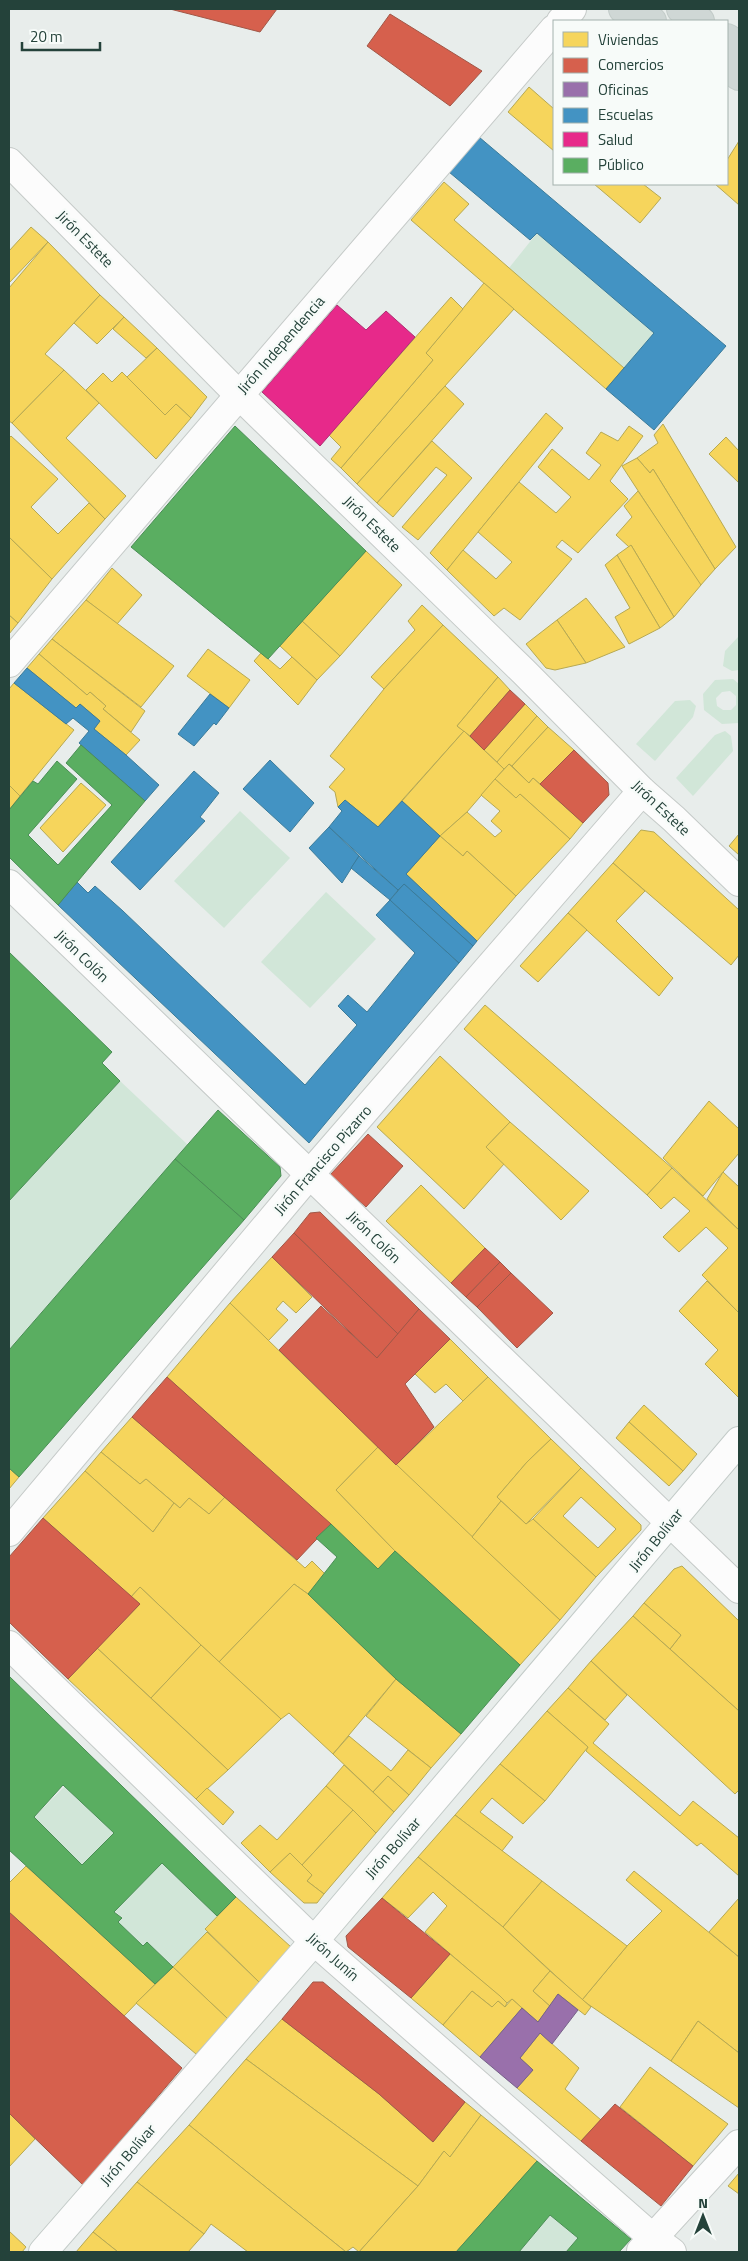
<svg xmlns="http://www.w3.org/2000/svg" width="748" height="2261" font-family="'Titillium Web',sans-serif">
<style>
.green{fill:#d1e6d8;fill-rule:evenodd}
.homes{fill:#f6d55c;stroke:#b7a952;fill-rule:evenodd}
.shops{fill:#d6604d;stroke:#a15747}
.offices{fill:#9970ab;stroke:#766289}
.schools{fill:#4393c3;stroke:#3a7b9a}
.health{fill:#e7298a;stroke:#ac3072}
.public{fill:#5aae61;stroke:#4a8e55;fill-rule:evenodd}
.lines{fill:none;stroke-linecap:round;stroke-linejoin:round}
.street-casing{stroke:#c5cac8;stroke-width:30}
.secondary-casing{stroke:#c3cbc8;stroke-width:30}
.primary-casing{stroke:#c3ccc9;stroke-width:30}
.street{stroke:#fcfcfc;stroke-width:28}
.secondary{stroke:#fcfcfc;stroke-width:28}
.primary{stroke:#cfd7d5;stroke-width:28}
.labels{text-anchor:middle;stroke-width:5;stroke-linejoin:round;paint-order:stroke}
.street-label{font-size:15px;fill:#24423a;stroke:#f7fbf9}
</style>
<rect width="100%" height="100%" fill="#e8edeb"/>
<!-- green -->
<g class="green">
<path d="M537,233L654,333L624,368L509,268Z"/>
<path d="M739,636V670L732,671L723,666L725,651Z"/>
<path d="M733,679L739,684V723L722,724L704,710L703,694L715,680ZM730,691L736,696V705L731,710H723L717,706L716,698L722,692Z"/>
<path d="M690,700L696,706L693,717L655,761L636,744L675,701Z"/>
<path d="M725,731L731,736L733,751L693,796L676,778L715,735Z"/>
<path d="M240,811L290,858L224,928L174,881Z"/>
<path d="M326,892L376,939L310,1008L261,962Z"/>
<path d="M120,1081L188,1145L9,1349V1201Z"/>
<path d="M65,1786L114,1833L82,1865L34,1817Z"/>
<path d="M162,1863L217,1916L205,1928L207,1932L173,1967L147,1942L143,1946L118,1922L122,1917L115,1911Z"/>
<path d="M550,2215L578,2238L566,2252H519Z"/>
</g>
<!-- homes -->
<g class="homes">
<path d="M529,87L554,109V151L508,112Z"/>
<path d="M739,141V205L715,184H727V160Z"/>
<path d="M444,182L469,204L454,220L624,368L606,389L411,220Z"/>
<path d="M594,184H643L661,198L640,223Z"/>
<path d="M31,227L48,242L9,283V251Z"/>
<path d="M48,242L100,295L45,354L64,370L12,423L9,421V288Z"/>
<path d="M484,283L514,309L357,484L341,468L433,360L426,353Z"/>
<path d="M100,295L124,317L97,344L74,323Z"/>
<path d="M451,297L463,309L426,353L433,360L341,468L331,459L341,447L329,435Z"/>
<path d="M124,317L157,348L146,358L113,329Z"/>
<path d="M157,348L207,397L191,418L176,404L165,415L127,377Z"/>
<path d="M64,370L99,403L66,438L126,496L105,519L12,423Z"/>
<path d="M122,372L165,415L176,404L191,418L156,459L86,390L103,373L112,382Z"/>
<path d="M445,386L464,404L377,503L357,484Z"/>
<path d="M546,413L563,428L447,570L430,553Z"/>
<path d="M663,424L736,547L715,569L653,469L650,473L637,458L658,443L654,435Z"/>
<path d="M629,426L643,436L610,481L628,499L578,553L562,540L556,547L572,559L520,620L504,608L494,616L447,570L463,550L496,579L512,562L478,532L519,482L556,513L571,497L538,467L552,449L589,480L601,465L586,453L601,432L618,441Z"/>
<path d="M11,436L58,479L31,507L58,534L89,503L105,519L52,579L9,537V438Z"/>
<path d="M726,437L739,451V483L709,454Z"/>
<path d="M432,441L472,478L418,540L402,527L447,475L436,467L393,517L377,503Z"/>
<path d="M637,458L650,473L653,469L715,569L700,586L622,466Z"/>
<path d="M638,491L701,585L674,617L631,545L629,547L616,535L632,517L624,506Z"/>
<path d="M9,537L52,579L18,623L9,615Z"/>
<path d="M631,545L674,617L660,628L617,555Z"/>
<path d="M366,551L402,585L340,656L302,621Z"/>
<path d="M617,555L660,628L629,644L615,617L630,608L605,565Z"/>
<path d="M112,568L142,595L117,624L86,600Z"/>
<path d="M586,598L625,647L586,663L557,620Z"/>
<path d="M86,600L174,666L141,707L52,639Z"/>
<path d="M422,605L443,625L384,689L371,677L415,630L408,621Z"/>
<path d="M9,615L18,623L9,634Z"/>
<path d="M557,620L586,663L555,670L546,668L526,644Z"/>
<path d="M302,621L340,656L317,680L280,646Z"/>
<path d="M443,625L498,677L457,726L464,731L378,827L345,800L338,807L335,792L329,787L345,769L330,756L384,689Z"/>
<path d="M52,639L145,711L131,732L103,709L106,706L90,692L87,695L39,654Z"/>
<path d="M208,649L250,680L229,708L187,676Z"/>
<path d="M261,653L280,669L292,657L317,680L298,705L254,661Z"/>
<path d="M39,654L87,695L90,692L106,706L103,709L140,740L126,755L94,729L100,721L80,704L76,708L27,668Z"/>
<path d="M498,677L510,690L470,736L457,726Z"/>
<path d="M14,683L74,730L20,796L9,785V689Z"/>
<path d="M525,704L537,716L497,762L484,750Z"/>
<path d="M537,716L548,727L512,766L509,764L504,769L497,762Z"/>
<path d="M548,727L574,750L540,784L533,778L529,783L512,766Z"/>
<path d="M464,731L504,769L467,812L440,836L402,801Z"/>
<path d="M509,764L529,783L533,778L583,823L570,839L520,794L516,798L495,779Z"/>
<path d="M495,779L516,798L520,794L570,839L516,896L467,851L463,856L440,836L467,812L495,837L502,831L491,821L500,811L481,795Z"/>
<path d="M81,783L106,805L63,852L40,828Z"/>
<path d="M9,785L20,796L9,810Z"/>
<path d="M641,830L654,832L739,910V955L731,965L613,863Z"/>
<path d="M739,834V855L729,846Z"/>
<path d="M440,836L463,856L467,851L516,896L477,941L406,874Z"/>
<path d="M613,863L645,891L616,921L673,978L659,996L568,913Z"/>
<path d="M568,913L587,930L538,982L520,966Z"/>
<path d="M485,1005L672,1168L647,1195L464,1029Z"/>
<path d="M440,1056L510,1122L486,1147L504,1164L464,1209L377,1127Z"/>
<path d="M709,1101L739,1129V1153L703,1196L663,1158Z"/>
<path d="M510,1122L589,1191L561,1220L486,1147Z"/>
<path d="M672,1168L739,1230V1313L702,1275L728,1248L706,1227L679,1252L663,1237L690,1211L674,1197L661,1209L647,1195Z"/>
<path d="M723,1172L739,1187V1230L707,1199Z"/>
<path d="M421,1185L485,1248L451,1283L386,1221Z"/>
<path d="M272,1257L312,1297L296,1313L283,1301L276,1309L288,1320L268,1341L230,1303Z"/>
<path d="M707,1281L739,1313V1398L705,1364L718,1350L679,1311Z"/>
<path d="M230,1303L378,1447L336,1490L395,1551L378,1569L167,1377Z"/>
<path d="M450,1339L488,1377L463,1401L446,1384L435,1393L415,1374Z"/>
<path d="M488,1377L551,1439L527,1462L497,1497L501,1501L472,1537L396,1465Z"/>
<path d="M644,1405L697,1454L683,1471L629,1422Z"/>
<path d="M132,1417L225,1497L209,1514L189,1498L180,1508L146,1479L140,1484L101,1452Z"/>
<path d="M629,1422L683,1471L669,1486L616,1438Z"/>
<path d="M551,1439L581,1468L526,1524L497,1497L527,1462Z"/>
<path d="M378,1447L560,1620L520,1665L395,1551L336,1490Z"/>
<path d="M101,1452L140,1484L146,1479L174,1503L153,1532L85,1471Z"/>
<path d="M9,1468L19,1477L9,1489Z"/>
<path d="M581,1468L641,1525V1530L596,1577L533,1519ZM581,1497L616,1529L598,1548L563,1516Z"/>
<path d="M85,1471L153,1532L174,1503L180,1508L189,1498L209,1514L225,1497L305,1568L312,1561L325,1574L308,1594L294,1584L219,1662L140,1587L131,1597L43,1518Z"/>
<path d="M501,1501L526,1524L533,1519L596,1577L560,1620L472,1537Z"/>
<path d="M682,1566L739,1621V1711L670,1649L681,1635L644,1603L674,1569Z"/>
<path d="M294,1584L308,1594L396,1679L333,1754L289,1713L281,1719L219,1662Z"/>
<path d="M140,1587L201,1645L151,1698L97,1648L140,1604L131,1597Z"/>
<path d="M644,1603L681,1635L670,1649L633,1616Z"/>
<path d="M633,1616L739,1711V1790L735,1794L591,1661Z"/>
<path d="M201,1645L281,1719L228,1770L151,1698Z"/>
<path d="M97,1648L228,1770L196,1799L68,1679Z"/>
<path d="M591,1661L627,1695L605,1720L568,1688Z"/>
<path d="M396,1679L461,1734L431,1768L366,1716Z"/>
<path d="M568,1688L609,1724L593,1743L680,1816L693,1801L739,1838V1876L701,1843L697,1846L586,1751L588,1747L547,1711Z"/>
<path d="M547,1711L588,1747L545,1801L500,1764Z"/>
<path d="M349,1736L391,1771L408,1750L431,1768L409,1795L388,1776L373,1792L333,1754Z"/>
<path d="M500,1764L545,1801L523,1824L492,1798L480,1812L513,1837L502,1851L455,1815Z"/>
<path d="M344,1765L394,1812L376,1833L326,1786Z"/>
<path d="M388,1776L409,1795L394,1812L373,1792Z"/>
<path d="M326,1786L353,1810L302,1865L290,1853L270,1872L241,1843L260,1825L277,1840Z"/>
<path d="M207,1788L234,1812L223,1825L196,1799Z"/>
<path d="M353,1810L376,1833L324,1894L307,1881L312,1875L302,1865Z"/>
<path d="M455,1815L542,1881L503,1927L418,1857Z"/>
<path d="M290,1853L312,1875L307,1881L324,1894L317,1903H304L270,1872Z"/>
<path d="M418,1857L503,1927L550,1971L533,1991L550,2006L538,2022L512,1999L507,2003L425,1932L447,1906L433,1892L408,1918L382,1898Z"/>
<path d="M26,1866L155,1984L124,2016L9,1912V1883Z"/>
<path d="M634,1871L739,1957V2053L698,2021L671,2061L582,2000L627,1946L662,1911L626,1880Z"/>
<path d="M542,1881L627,1946L582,2000L503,1927Z"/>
<path d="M236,1897L291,1947L260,1983L205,1929Z"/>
<path d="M739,1898V1957L709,1932Z"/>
<path d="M207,1932L260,1983L228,2019L173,1967Z"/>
<path d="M450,1954L500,1996L507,2003L505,2007L498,2001L492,2007L472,1991L443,2025L411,1998Z"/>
<path d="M173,1967L228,2019L196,2054L136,2003Z"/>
<path d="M550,1971L591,2007L585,2015L558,1994L550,2006L533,1991Z"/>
<path d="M472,1991L492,2007L498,2001L505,2007L512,1999L522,2008L480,2057L443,2025Z"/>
<path d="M282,2019L379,2094L433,2142L465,2102L481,2115L450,2157L444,2151L418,2186L246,2059Z"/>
<path d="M698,2021L739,2053V2108L671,2061Z"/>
<path d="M540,2033L579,2068L565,2089L601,2120L581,2141L517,2088L533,2070L520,2058Z"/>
<path d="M246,2059L418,2186L359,2252L353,2247L346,2252L189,2125Z"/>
<path d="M650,2067L728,2124L693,2166L620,2107Z"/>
<path d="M9,2113L35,2139L9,2167Z"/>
<path d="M481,2115L537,2161L456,2252H359L418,2186L444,2151L450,2157Z"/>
<path d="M189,2125L346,2252H248L211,2224L204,2234L137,2182Z"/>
<path d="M739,2173V2194L728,2186Z"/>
<path d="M137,2182L204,2234L188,2252H118L93,2232Z"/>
<path d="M9,2231L26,2247L22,2252H9Z"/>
<path d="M93,2232L118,2252H76Z"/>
</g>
<!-- shops -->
<g class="shops">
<path d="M170,9H277L260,32Z"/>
<path d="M390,14L482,71L450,106L367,46Z"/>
<path d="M510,690L525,704L484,750L470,736Z"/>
<path d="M574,750L608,783L609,795L583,823L540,784Z"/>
<path d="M368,1134L403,1166L366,1207L330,1175Z"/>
<path d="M320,1212L419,1309L398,1334L294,1233L310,1213Z"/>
<path d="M294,1233L398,1334L377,1358L272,1257Z"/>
<path d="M485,1248L500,1262L466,1297L451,1283Z"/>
<path d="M500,1262L511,1273L477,1307L466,1297Z"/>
<path d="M511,1273L553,1313L517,1348L477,1307Z"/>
<path d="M321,1306L377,1358L419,1309L450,1339L405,1384L434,1427L396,1465L279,1350Z"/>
<path d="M167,1377L331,1524L297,1560L132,1417Z"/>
<path d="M43,1518L140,1604L68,1679L9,1622V1557Z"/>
<path d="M382,1898L450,1954L411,1998L348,1947L346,1936Z"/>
<path d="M9,1912L182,2068L83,2185L9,2113Z"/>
<path d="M313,1982H323L465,2102L433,2142L379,2094L282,2019Z"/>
<path d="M615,2104L693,2166L661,2206L581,2141Z"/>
</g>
<!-- offices -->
<path class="offices" d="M558,1994L578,2010L552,2044L540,2033L520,2058L533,2070L517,2088L480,2057L522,2008L538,2022Z"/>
<!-- schools -->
<g class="schools">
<path d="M479,137L726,346L654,430L606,389L654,333L537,233L530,240L449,172Z"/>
<path d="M27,668L76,708L80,704L100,721L94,729L126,755L159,785L145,801L79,743L89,731L73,718L66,724L14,683Z"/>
<path d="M210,694L229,708L216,725L214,723L194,746L178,734Z"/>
<path d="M270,760L314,803L290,832L243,789Z"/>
<path d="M194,771L219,793L200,817L205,821L140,890L111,862Z"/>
<path d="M345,800L378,827L402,801L440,836L406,874L477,941L473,946L404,884L398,890L329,827L342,811L338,807Z"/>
<path d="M329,827L359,856L342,883L309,848Z"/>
<path d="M359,856L398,890L390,900L351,868Z"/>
<path d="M77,882L88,893L95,886L123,911L305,1085L357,1025L338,1006L348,995L367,1012L415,953L376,915L390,900L459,963L309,1143L58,905Z"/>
<path d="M404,884L473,946L459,963L390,900Z"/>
</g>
<!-- health -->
<path class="health" d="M337,305L366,330L386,311L415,337L320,446L262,392Z"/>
<!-- public -->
<g class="public">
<path d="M235,426L366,551L268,659L131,547Z"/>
<path d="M81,745L145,801L58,905L9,857V810L33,781L38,784L57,761L77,779L28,835L58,865L112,805L66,763Z"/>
<path d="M9,952L112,1052L102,1063L120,1081L9,1201Z"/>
<path d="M218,1110L280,1167L281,1176L244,1220L175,1159Z"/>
<path d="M175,1159L244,1220L19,1477L9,1468V1350Z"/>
<path d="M331,1524L378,1569L395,1551L520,1665L461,1734L396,1679L308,1594L337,1557L316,1538Z"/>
<path d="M9,1676L236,1897L217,1916L162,1863L114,1912L122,1918L118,1922L143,1946L147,1942L173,1967L155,1984L9,1850ZM63,1785L114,1833L82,1865L34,1817Z"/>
<path d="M537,2161L631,2239L619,2252H566L578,2238L550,2215L519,2252H456Z"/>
</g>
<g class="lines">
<defs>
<g id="street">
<path d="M561,21L572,9"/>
<path d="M9,162L238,394L524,672L642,791L674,819L739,882"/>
<path d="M9,663L554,29"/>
<path d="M9,884L739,1589"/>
<path d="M9,1532L309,1175L642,791"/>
<path d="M9,1645L314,1941L653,2238L672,2252"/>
<path d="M641,2251L739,2144"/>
</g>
<path id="secondary" d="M43,2252L314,1941L739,1441"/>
<g id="primary">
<path d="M623,9L652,21"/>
<path d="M681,9L700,21"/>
<path d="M727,38L739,46"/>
<path d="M727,68L739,76"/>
</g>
</defs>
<!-- street casing -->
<use href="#street" class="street-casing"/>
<!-- secondary casing -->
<use href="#secondary" class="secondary-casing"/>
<!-- primary casing -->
<use href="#primary" class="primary-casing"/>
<!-- street -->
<use href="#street" class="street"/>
<!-- secondary -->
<use href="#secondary" class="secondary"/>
<!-- primary -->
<use href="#primary" class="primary"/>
</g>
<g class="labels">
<!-- street labels -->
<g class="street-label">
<text transform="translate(85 239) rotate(45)" y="5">Jirón Estete</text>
<text transform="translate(281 345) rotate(-49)" y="5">Jirón Independencia</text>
<text transform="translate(372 524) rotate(44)" y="5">Jirón Estete</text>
<text transform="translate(661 808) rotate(43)" y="5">Jirón Estete</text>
<text transform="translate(82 956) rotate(44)" y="5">Jirón Colón</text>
<text transform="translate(323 1160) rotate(-49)" y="5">Jirón Francisco Pizarro</text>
<text transform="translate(374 1237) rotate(44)" y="5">Jirón Colón</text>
<text transform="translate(656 1540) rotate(-51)" y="5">Jirón Bolívar</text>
<text transform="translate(393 1848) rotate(-49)" y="5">Jirón Bolívar</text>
<text transform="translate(333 1957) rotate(42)" y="5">Jirón Junín</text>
<text transform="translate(128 2155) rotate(-49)" y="5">Jirón Bolívar</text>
</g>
</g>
<!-- border -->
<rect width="748" height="2261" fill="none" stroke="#24423a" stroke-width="20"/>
<!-- legend -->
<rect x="553" y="20" width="175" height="165" fill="#f7fbf9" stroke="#a3b1ad"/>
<rect x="563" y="32" width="25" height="15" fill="#f6d55c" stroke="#a3b1ad"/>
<text x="598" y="45" font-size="15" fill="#24423a">Viviendas</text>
<rect x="563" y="58" width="25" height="15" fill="#d6604d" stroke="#a3b1ad"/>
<text x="598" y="70" font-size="15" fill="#24423a">Comercios</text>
<rect x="563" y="82" width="25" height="15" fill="#9970ab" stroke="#a3b1ad"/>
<text x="598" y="95" font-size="15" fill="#24423a">Oficinas</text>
<rect x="563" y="108" width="25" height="15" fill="#4393c3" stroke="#a3b1ad"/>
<text x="598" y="120" font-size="15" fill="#24423a">Escuelas</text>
<rect x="563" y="132" width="25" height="15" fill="#e7298a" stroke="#a3b1ad"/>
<text x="598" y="145" font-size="15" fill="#24423a">Salud</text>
<rect x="563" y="158" width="25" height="15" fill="#5aae61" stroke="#a3b1ad"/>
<text x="598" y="170" font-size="15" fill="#24423a">Público</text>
<!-- north arrow -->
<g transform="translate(703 2216)" stroke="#f7fbf9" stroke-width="4" paint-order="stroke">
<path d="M0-4L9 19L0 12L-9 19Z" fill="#24423a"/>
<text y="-8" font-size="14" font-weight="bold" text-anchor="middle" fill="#24423a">N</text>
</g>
<!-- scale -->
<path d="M22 42v8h78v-8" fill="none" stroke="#24423a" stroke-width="2.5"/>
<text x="30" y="42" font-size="15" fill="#24423a" stroke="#f7fbf9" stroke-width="4" paint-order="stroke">20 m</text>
</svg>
